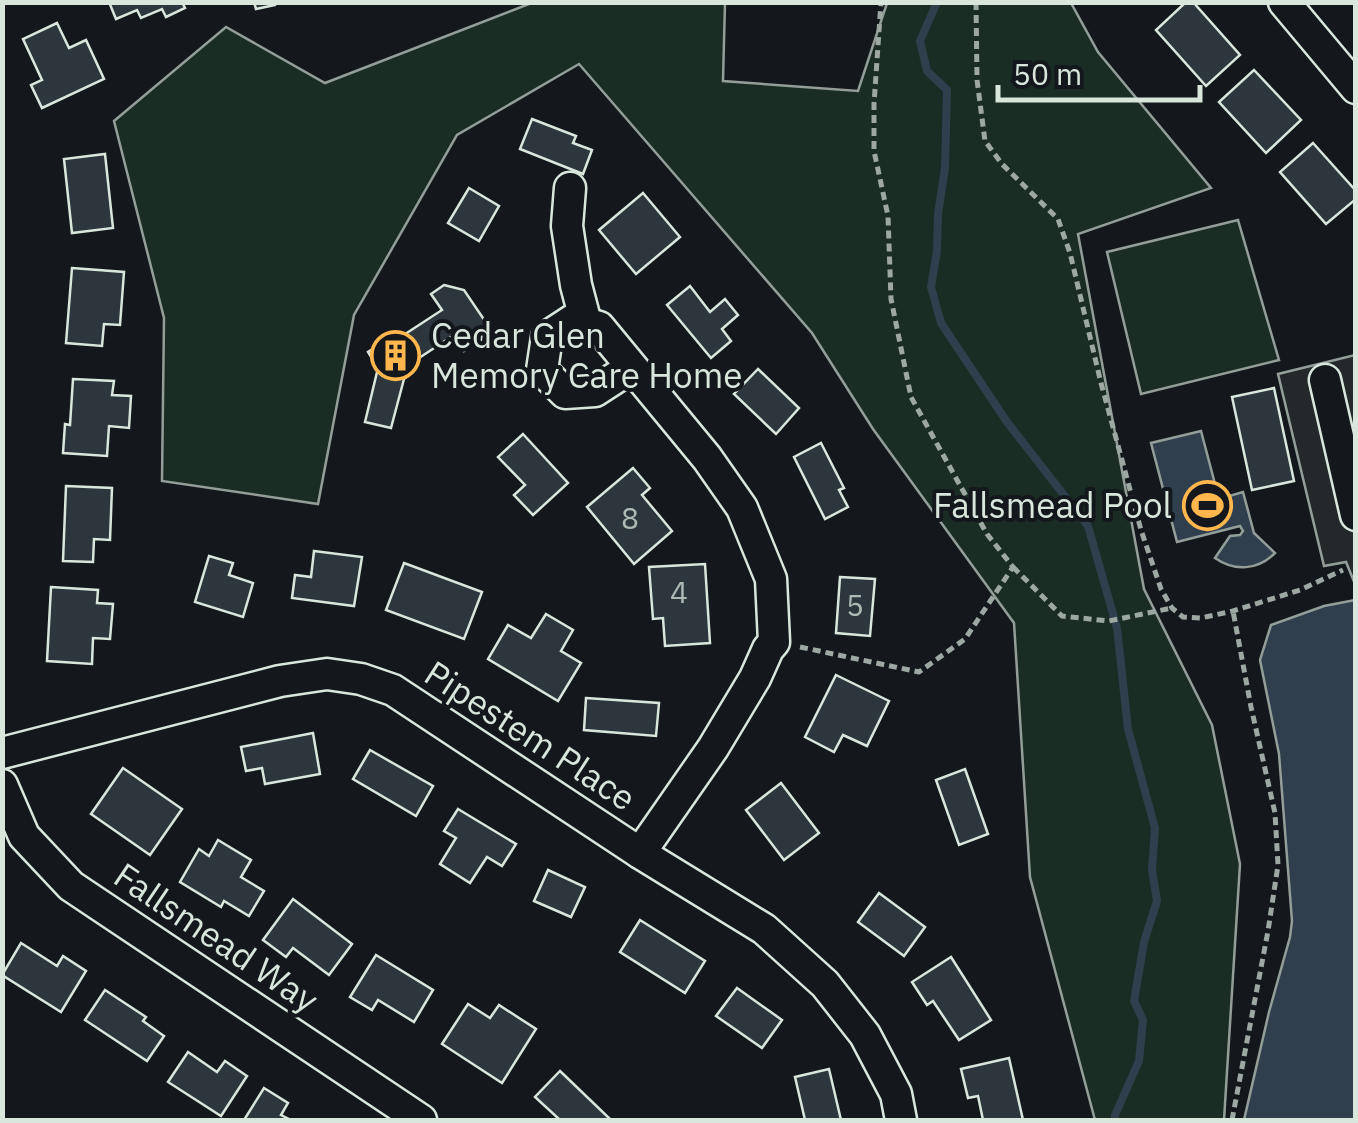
<svg xmlns="http://www.w3.org/2000/svg" width="1358" height="1123" font-family="'IBM Plex Sans',sans-serif">
<style>
.green{fill:#1a2d24;stroke:#939e99;stroke-width:2.5}
.parking{fill:#24282b;stroke:#939e99;stroke-width:2.5}
.water{fill:#2f3f4d;stroke:#939e99;stroke-width:2.5}
.lines{fill:none;stroke-linecap:round;stroke-linejoin:round}
.stream{stroke:#2f3f4d;stroke-width:8}
.building{fill:#2c363c;stroke:#d8e6dc;stroke-width:2.5}
.minor-casing{stroke:#d8e6dc;stroke-width:35}
.path{stroke:#9da8a2;stroke-width:5;stroke-dasharray:8 5;stroke-linecap:butt}
.minor{stroke:#14181c;stroke-width:30}
.labels{text-anchor:middle;stroke-width:8;stroke-linejoin:round;paint-order:stroke}
.number-label{font-size:30px;fill:#adbab4}
.poi-label{font-size:35px;fill:#d8e6dc;stroke:#14181c;text-anchor:start}
.street-label{font-size:35px;fill:#d8e6dc;stroke:#14181c}
</style>
<rect width="100%" height="100%" fill="#14181c"/>
<!-- green -->
<g class="green">
<path d="M534,2L725,3L723,81L858,91L887,3H1071L1098,52L1211,188L1078,234L1144,589L1212,725L1240,864L1224,1120H1095L1030,877L1014,623L873,429L812,333L579,64L457,135L354,315L318,504L162,481L164,318L114,121L226,27L325,83Z"/>
<path d="M1238,220L1279,360L1141,394L1107,252Z"/>
</g>
<!-- parking -->
<path class="parking" d="M1355,355V584L1346,562L1324,566L1278,374Z"/>
<!-- water -->
<g class="water">
<path d="M1201,431L1219,499L1243,492L1254,533L1275,553C1258,570 1235,572 1215,558L1230,536L1240,535L1243,531L1240,526L1177,542L1151,443Z"/>
<path d="M1355,600V1120H1244L1269,1012L1290,937L1292,921L1279,754L1260,660L1271,625L1324,606Z"/>
</g>
<g class="lines">
<!-- stream -->
<path class="stream" d="M937,2L920,41L927,71L947,90L945,168L938,214L937,251L931,287L941,323L1007,422L1088,526L1117,628L1128,729L1155,828L1152,870L1157,901L1144,942L1134,1001L1143,1020L1139,1061L1115,1115V1120"/>
</g>
<!-- building -->
<g class="building">
<path d="M109,2H182L185,8L166,17L162,9L141,18L137,10L116,19Z"/>
<path d="M254,2H275V5L256,9Z"/>
<path d="M1186,2H1193L1240,55L1206,86L1156,30Z"/>
<path d="M57,23L69,48L86,40L104,79L42,108L31,85L42,80L23,39Z"/>
<path d="M1254,70L1301,120L1266,153L1219,102Z"/>
<path d="M532,119L576,136L573,143L592,150L583,174L520,149Z"/>
<path d="M1313,143L1356,191V199L1326,224L1280,172Z"/>
<path d="M105,154L113,228L72,233L64,159Z"/>
<path d="M469,188L499,206L479,241L448,223Z"/>
<path d="M643,193L680,237L636,274L599,230Z"/>
<path d="M72,268L124,272L120,325L104,324L102,346L66,343Z"/>
<path d="M444,285L464,290L485,321L481,340L464,351L454,335L416,360L413,372L404,379L391,428L365,422L378,368L368,352L389,339L396,340L442,310L431,294Z"/>
<path d="M690,286L710,312L725,299L738,315L722,329L731,341L711,358L667,305Z"/>
<path d="M758,369L799,408L776,434L734,394Z"/>
<path d="M73,379L114,381L112,395L131,396L129,428L109,426L107,456L63,453L65,424L70,425Z"/>
<path d="M1274,388L1294,481L1252,490L1232,397Z"/>
<path d="M523,434L568,483L533,515L514,495L525,485L498,457Z"/>
<path d="M821,443L844,488L839,490L848,507L825,519L794,457Z"/>
<path d="M633,468L650,488L642,495L672,531L634,564L587,507Z"/>
<path d="M66,486L112,488L110,540L94,539L93,562L63,561Z"/>
<path d="M314,551L362,557L354,606L292,598L295,575L311,577Z"/>
<path d="M209,556L233,563L229,575L253,583L243,617L195,602Z"/>
<path d="M404,563L482,592L464,639L386,610Z"/>
<path d="M705,564L710,643L665,646L663,618L653,619L649,567Z"/>
<path d="M840,577L875,579L870,636L836,633Z"/>
<path d="M51,587L98,590L97,603L113,604L110,639L93,638L92,664L47,661Z"/>
<path d="M546,614L573,630L561,651L581,663L558,701L488,659L508,625L531,638Z"/>
<path d="M836,675L889,701L867,746L843,735L834,752L805,737Z"/>
<path d="M586,698L659,703L656,736L584,730Z"/>
<path d="M313,733L320,774L265,784L262,768L246,771L241,747Z"/>
<path d="M370,750L433,786L416,816L353,779Z"/>
<path d="M123,768L182,809L150,855L91,814Z"/>
<path d="M965,769L988,834L959,845L936,780Z"/>
<path d="M781,783L819,833L784,860L746,810Z"/>
<path d="M458,809L516,844L502,866L487,857L470,883L440,864L456,838L444,831Z"/>
<path d="M218,840L251,860L241,877L264,891L249,916L224,901L221,907L180,882L199,849L209,856Z"/>
<path d="M548,870L585,887L571,917L534,901Z"/>
<path d="M879,893L925,927L904,956L858,922Z"/>
<path d="M293,899L352,944L329,975L293,948L286,957L263,940Z"/>
<path d="M640,920L705,961L685,993L620,952Z"/>
<path d="M21,943L57,966L63,956L86,971L61,1012L2,975Z"/>
<path d="M376,955L433,990L414,1022L378,1000L372,1010L350,997Z"/>
<path d="M951,957L991,1020L959,1040L933,1001L927,1005L912,982Z"/>
<path d="M737,988L782,1020L762,1048L716,1016Z"/>
<path d="M105,990L146,1017L143,1021L164,1036L147,1061L85,1020Z"/>
<path d="M468,1004L490,1018L499,1005L536,1029L502,1083L442,1044Z"/>
<path d="M188,1052L217,1072L225,1061L247,1076L221,1116L168,1082Z"/>
<path d="M1009,1058L1023,1120H983L978,1096L968,1098L961,1069Z"/>
<path d="M829,1069L841,1120H805L795,1077Z"/>
<path d="M560,1071L609,1118L607,1120H560L535,1097Z"/>
<path d="M264,1088L288,1103L281,1115L291,1120H244Z"/>
</g>
<g class="lines">
<defs>
<g id="minor">
<path d="M1284,2L1356,88"/>
<path d="M570,188L567,226L576,285L586,323"/>
<path d="M632,367L595,391L565,393L542,370L547,337L573,320L599,327L707,458L742,508L771,579L774,642L768,649L755,678L713,748L640,853"/>
<path d="M1325,380L1356,515"/>
<path d="M2,753L280,681L327,674L361,679L393,690L640,853L764,929L825,984L865,1035L896,1094L901,1120"/>
<path d="M2,785L24,836L71,886L421,1120"/>
</g>
</defs>
<!-- minor casing -->
<use href="#minor" class="minor-casing"/>
<!-- path -->
<g class="path">
<path d="M976,2L977,80L985,141L1002,164L1058,219L1070,253L1101,383L1141,530L1161,589L1172,608L1183,617L1201,618L1233,611L1300,590L1343,570"/>
<path d="M1013,567L1062,616L1109,621L1172,608"/>
<path d="M800,647L919,672L965,639L1013,567L987,534L911,397L891,299L888,216L874,151V104L881,2"/>
<path d="M1232,1120L1268,931L1278,865L1275,813L1251,707L1233,611"/>
</g>
<!-- minor -->
<use href="#minor" class="minor"/>
</g>
<!-- icons -->
<defs>
<symbol id="building-ring" viewBox="-11 -11 22 22"><circle r="9.5" fill="#14181c" stroke="#ffb74d" stroke-width="1.5"/><path d="M-4-6H4V6H1V3H-1V6H-4ZM-2.5-4.3h1.7v1.8h-1.7ZM.8-4.3h1.7v1.8H.8ZM-2.5-1h1.7V.8h-1.7ZM.8-1h1.7V.8H.8Z" fill="#ffb74d"/></symbol>
<symbol id="stadium-ring" viewBox="-11 -11 22 22"><circle r="9.5" fill="#14181c" stroke="#ffb74d" stroke-width="1.5"/><path d="M0-5a6.5 5 0 1 0 0 10a6.5 5 0 1 0 0-10ZM-3.5-1.8h7v3.6h-7Z" fill="#ffb74d"/></symbol>
</defs>
<g fill-rule="evenodd">
<use href="#building-ring" x="368" y="328" width="55" height="55"/>
<use href="#stadium-ring" x="1180" y="478" width="55" height="55"/>
</g>
<g class="labels">
<!-- number labels -->
<g class="number-label">
<text x="630" y="529">8</text>
<text x="679" y="603">4</text>
<text x="855" y="616">5</text>
</g>
<!-- poi labels -->
<g class="poi-label">
<text x="431" y="348">Cedar Glen<tspan x="431" dy="40">Memory Care Home</tspan></text>
<text x="1172" y="518" text-anchor="end">Fallsmead Pool</text>
</g>
<!-- street labels -->
<g class="street-label">
<text transform="translate(530 736) rotate(33)" y="12">Pipestem Place</text>
<text transform="translate(216 938) rotate(34)" y="12">Fallsmead Way</text>
</g>
</g>
<!-- border -->
<rect width="1358" height="1123" fill="none" stroke="#d8e6dc" stroke-width="10"/>
<!-- scale -->
<path d="M998 85v15h202v-15" fill="none" stroke="#d8e6dc" stroke-width="5"/>
<text x="1013" y="85" font-size="30" fill="#d8e6dc" stroke="#14181c" stroke-width="8" paint-order="stroke">50 m</text>
</svg>
